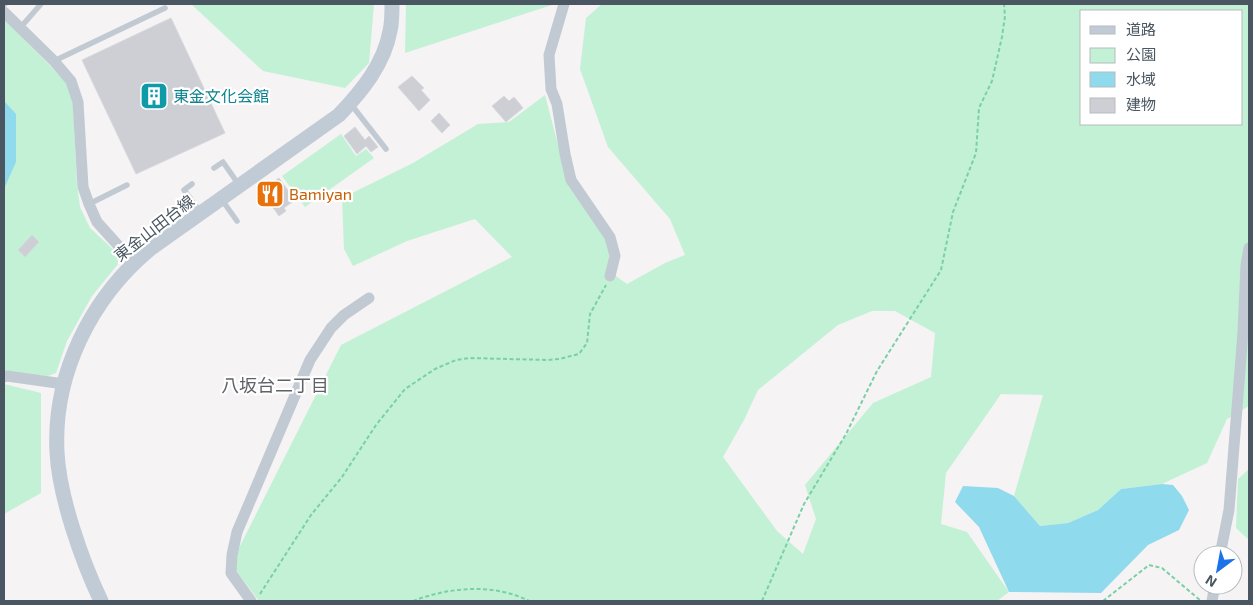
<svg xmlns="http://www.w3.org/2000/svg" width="1253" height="605" font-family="'Exo 2','Noto Sans JP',sans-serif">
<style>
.green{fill:#c3f1d5;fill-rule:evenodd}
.water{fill:#90daee}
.building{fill:#cdcfd5;stroke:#d7d9de}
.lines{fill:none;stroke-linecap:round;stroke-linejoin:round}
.path{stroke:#7ad0a6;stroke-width:2;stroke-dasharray:4 2.5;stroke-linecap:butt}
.lane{stroke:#c1cad2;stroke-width:5.5}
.street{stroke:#c1cad2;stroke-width:11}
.secondary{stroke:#c1cbd6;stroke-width:15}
.labels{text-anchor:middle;stroke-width:4.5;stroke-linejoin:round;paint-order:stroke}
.culture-label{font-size:16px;fill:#0d838f;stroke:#fff;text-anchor:start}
.food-label{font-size:16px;fill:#c56008;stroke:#fff;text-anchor:start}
.street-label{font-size:16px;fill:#4a5661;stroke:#fff}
.neighbourhood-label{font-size:18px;fill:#5f6368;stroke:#fff}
</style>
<rect width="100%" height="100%" fill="#f5f3f3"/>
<!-- green -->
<g class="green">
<path d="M191,4H374L369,63L345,88L263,71Z"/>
<path d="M406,4H555L405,53Z"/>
<path d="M602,4H1249V406L1227,419L1207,463L1162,484L1121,489L1098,510L1068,523L1040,526L1014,496L1043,395L1001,394L946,473L941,524L967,532L1009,592L997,601H259L231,564L341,345L512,257L475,219L407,241L353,266L344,249L342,198L413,163L478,124L509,122L545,95L569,187L605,237L609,254V271L627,284L665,263L685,255L670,219L608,147L580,69L586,18ZM1082,11H1242V124H1082ZM872,311H895L935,333L931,377L873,403L805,485L816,519L803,554L777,531L723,457L744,420L758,390L838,325Z"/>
<path d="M4,19L67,83L73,103L77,184L80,207L90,228L117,253L118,264L92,296L67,341L56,373L48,376L4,372Z"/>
<path d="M341,134L356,156L366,149L374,158L305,207L282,176Z"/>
<path d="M4,384L41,393V493L4,514Z"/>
<path d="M1249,469V540L1236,528L1238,479Z"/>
</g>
<!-- water -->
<g class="water">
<path d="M4,101L16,114V162L4,189Z"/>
<path d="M1162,484L1173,485L1182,496L1189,510L1179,530L1148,545L1101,593L1009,592L979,527L955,502L963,486L998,488L1014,496L1040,526L1068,523L1098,510L1121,489Z"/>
</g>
<!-- building -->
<g class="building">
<path d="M171,18L225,133L136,174L82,60Z"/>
<path d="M412,76L424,88L421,90L430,100L419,111L398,87Z"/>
<path d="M504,96L509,101L514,97L523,108L506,122L492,106Z"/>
<path d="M439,113L450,125L442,133L431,121Z"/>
<path d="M355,127L365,140L369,136L378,147L371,152L366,146L357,154L344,136Z"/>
<path d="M279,178L295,200L284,208L286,211L279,216L261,191Z"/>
<path d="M32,235L39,242L25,257L18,250Z"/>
</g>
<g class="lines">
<!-- path -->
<g class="path">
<path d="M260,594L311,515L342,477L376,425L405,389L435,369L456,360L469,358L548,360L559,359L579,354L587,343L590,314L606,285"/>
<path d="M413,601C450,587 494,583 529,601"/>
<path d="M762,601L804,504L846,434L877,371L941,270L953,212L976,153L979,108L992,81L1002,37L1005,16L1004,4"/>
<path d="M1103,601L1149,565L1162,568L1201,601"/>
</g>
<!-- lane -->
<g class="lane">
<path d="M4,5L5,4"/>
<path d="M20,28L41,4"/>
<path d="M54,61L165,8"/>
<path d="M350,103L386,149"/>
<path d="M214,168L223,162L239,185"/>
<path d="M192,184L184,190L201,213"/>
<path d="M222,200L237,221"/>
<path d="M89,204L127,185"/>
</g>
<!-- street -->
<g class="street">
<path d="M564,4L549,55L551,89L557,104L565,154L571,180L610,237L615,256L610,276"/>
<path d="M4,12L54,61L71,81L78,102L83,187L89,204L97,222L134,263"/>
<path d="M4,377L7,376L64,384"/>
<path d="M1220,555L1229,510L1243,332L1246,265L1249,248"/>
<path d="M251,601L231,573L232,555L237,532L310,360L331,328L344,315L369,298"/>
<path d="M1212,601L1215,585"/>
</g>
<!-- secondary -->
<path class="secondary" d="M101,601C82,561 59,496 57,452C53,374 91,298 150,249L339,115C362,91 384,64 390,31C392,23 392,13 392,4"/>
</g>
<!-- icons -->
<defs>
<symbol id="building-square" viewBox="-11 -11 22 22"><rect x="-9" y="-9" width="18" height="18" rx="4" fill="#0f9aa8" stroke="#fff"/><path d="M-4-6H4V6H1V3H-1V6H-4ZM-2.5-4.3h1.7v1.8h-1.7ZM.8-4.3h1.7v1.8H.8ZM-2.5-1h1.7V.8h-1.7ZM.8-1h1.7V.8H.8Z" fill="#fff"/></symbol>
<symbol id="restaurant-square" viewBox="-11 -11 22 22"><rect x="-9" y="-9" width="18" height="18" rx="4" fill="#e8710a" stroke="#fff"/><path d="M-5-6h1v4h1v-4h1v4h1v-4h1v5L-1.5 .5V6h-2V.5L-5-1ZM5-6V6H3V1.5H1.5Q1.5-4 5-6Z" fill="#fff"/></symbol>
</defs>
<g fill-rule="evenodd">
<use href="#building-square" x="138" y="80" width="32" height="32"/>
<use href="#restaurant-square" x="254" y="178" width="32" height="32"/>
</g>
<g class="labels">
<!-- culture labels -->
<g class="culture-label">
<text x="173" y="102">東金文化会館</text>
</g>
<!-- food labels -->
<g class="food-label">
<text x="289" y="200">Bamiyan</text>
</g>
<!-- street labels -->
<g class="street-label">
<text transform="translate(154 228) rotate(-38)" y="6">東金山田台線</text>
</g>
<!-- neighbourhood labels -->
<g class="neighbourhood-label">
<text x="275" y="392">八坂台二丁目</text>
</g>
</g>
<!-- border -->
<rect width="1253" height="605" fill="none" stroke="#4a5661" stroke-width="10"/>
<!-- legend -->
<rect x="1080" y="10" width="162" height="115" fill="#ffffff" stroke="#b7bbc0"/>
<rect x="1090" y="26" width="25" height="8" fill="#c1cbd6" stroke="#b7bbc0"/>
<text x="1126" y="35" font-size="15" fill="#4a5661">道路</text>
<rect x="1090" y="48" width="25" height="15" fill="#c3f1d5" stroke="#b7bbc0"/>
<text x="1126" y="60" font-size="15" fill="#4a5661">公園</text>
<rect x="1090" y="72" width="25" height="15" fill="#90daee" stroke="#b7bbc0"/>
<text x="1126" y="85" font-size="15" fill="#4a5661">水域</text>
<rect x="1090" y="98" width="25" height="15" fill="#cdcfd5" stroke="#b7bbc0"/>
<text x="1126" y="110" font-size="15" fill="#4a5661">建物</text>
<!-- north arrow -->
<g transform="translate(1218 570) rotate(212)"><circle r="24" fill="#ffffff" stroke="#b7bbc0"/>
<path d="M0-4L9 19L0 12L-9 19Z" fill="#1a73e8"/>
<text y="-8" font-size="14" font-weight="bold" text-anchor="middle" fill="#4a5661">N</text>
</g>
</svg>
